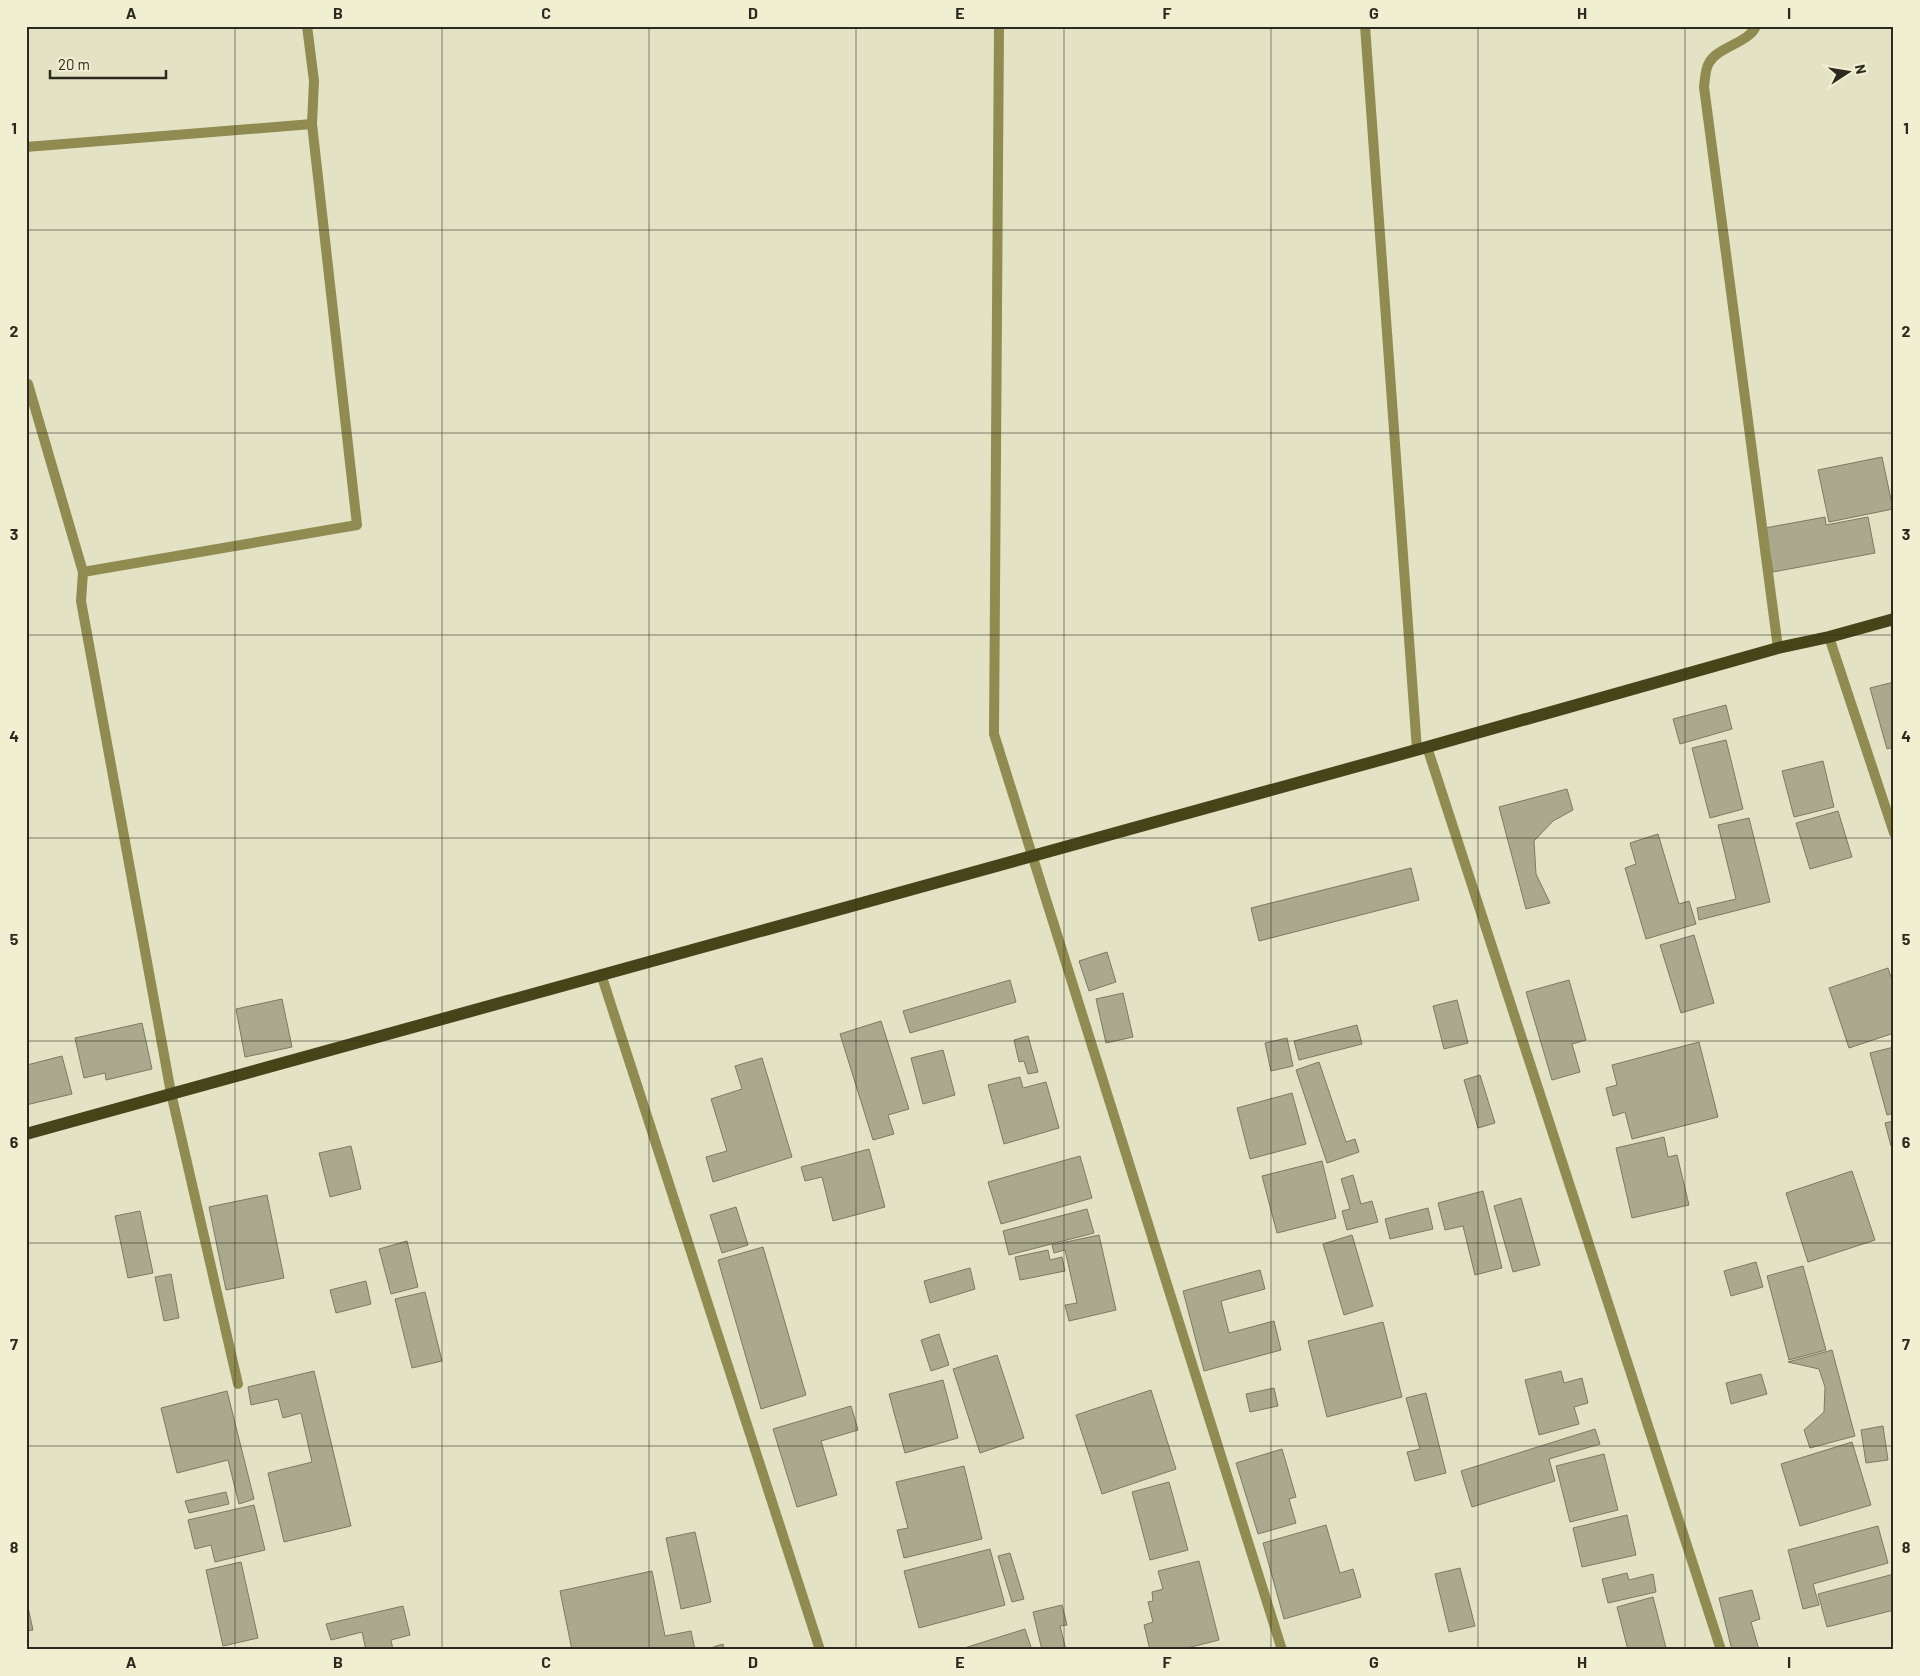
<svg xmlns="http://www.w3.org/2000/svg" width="1920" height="1676" font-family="Barlow,sans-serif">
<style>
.building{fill:#aaa88d;stroke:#7c7a60}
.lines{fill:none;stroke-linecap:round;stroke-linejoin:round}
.minor{stroke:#908b50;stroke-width:10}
.primary{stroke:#47441a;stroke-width:12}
.grid{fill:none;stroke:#2a2a1f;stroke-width:1;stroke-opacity:0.55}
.neatline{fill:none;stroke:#2a2a1f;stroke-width:2}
.grid-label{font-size:16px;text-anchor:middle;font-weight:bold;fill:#2a2a1f}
</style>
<rect width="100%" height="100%" fill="#e3e2c5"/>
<!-- building -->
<g class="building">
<path d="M1882,457L1893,509L1829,522L1818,470Z"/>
<path d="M1825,517L1826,525L1868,517L1875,553L1773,572L1765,528Z"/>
<path d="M1894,682V747L1887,749L1870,688Z"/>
<path d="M1726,705L1732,729L1680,744L1673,719Z"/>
<path d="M1726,740L1743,809L1710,818L1692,748Z"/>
<path d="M1823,761L1834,807L1794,817L1782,771Z"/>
<path d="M1567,789L1573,810L1553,821L1534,841L1536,874L1550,903L1526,909L1499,807Z"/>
<path d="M1838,811L1852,857L1810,869L1796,823Z"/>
<path d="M1749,818L1770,902L1699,920L1697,908L1736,899L1718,825Z"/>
<path d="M1658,834L1679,904L1689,901L1696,924L1646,939L1625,868L1636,864L1630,843Z"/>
<path d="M1411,868L1419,900L1259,941L1251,908Z"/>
<path d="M1694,935L1714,1003L1681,1013L1660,945Z"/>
<path d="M1107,952L1116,982L1089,991L1079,961Z"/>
<path d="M1888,968L1894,986V1033L1849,1048L1829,988Z"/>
<path d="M1010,980L1016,1002L910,1033L903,1011Z"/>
<path d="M1569,980L1586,1040L1572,1044L1580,1072L1552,1080L1526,992Z"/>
<path d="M1123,993L1133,1037L1106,1043L1096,999Z"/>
<path d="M282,999L292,1047L245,1057L236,1009Z"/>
<path d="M1457,1000L1468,1043L1444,1049L1433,1006Z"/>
<path d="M881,1021L909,1109L888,1115L894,1134L873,1140L840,1034Z"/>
<path d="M142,1023L152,1069L106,1080L105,1073L84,1078L75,1038Z"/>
<path d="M1357,1025L1362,1044L1299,1060L1294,1041Z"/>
<path d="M1028,1036L1038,1072L1028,1074L1024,1061L1019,1062L1014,1040Z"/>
<path d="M1287,1038L1293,1066L1271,1071L1265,1043Z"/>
<path d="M1699,1042L1718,1117L1632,1139L1625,1112L1613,1116L1606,1088L1617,1085L1612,1065Z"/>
<path d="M1894,1047V1113L1887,1115L1870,1053Z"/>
<path d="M943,1050L955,1095L923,1104L911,1058Z"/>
<path d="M62,1056L72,1094L26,1105V1061L27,1065Z"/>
<path d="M762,1058L792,1157L713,1182L706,1157L727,1151L711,1099L742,1089L735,1066Z"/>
<path d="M1319,1062L1346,1142L1355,1139L1359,1152L1327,1163L1296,1070Z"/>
<path d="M1480,1075L1495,1123L1478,1128L1464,1080Z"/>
<path d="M1020,1077L1023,1088L1046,1082L1059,1128L1004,1144L988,1085Z"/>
<path d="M1292,1093L1306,1144L1250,1159L1237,1108Z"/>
<path d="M1894,1121V1145L1891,1146L1885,1123Z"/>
<path d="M1664,1137L1668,1157L1677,1155L1689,1205L1632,1218L1616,1148Z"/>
<path d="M351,1146L361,1189L330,1197L319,1153Z"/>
<path d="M869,1149L885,1207L833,1221L822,1177L805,1181L801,1167Z"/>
<path d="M1080,1156L1092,1198L1001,1224L988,1182Z"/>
<path d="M1322,1161L1336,1218L1277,1233L1262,1176Z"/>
<path d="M1852,1171L1875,1240L1808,1262L1786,1193Z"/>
<path d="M1353,1175L1361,1204L1372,1201L1378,1222L1347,1230L1342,1211L1350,1209L1341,1179Z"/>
<path d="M1483,1191L1502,1268L1475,1275L1463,1226L1445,1230L1438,1203Z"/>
<path d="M267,1195L284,1278L226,1290L209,1207Z"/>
<path d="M1521,1198L1540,1265L1513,1272L1494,1206Z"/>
<path d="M736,1207L748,1245L722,1253L710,1215Z"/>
<path d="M1428,1208L1433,1229L1390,1239L1385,1219Z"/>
<path d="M1087,1209L1094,1233L1009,1255L1003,1231Z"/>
<path d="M140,1211L153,1273L128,1278L115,1216Z"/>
<path d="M1099,1235L1116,1310L1069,1321L1065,1305L1077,1303L1065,1250L1054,1253L1052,1245Z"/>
<path d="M1352,1235L1373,1306L1344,1315L1323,1244Z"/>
<path d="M407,1241L418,1287L391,1294L379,1249Z"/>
<path d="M763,1247L806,1395L761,1409L718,1260Z"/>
<path d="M1048,1250L1050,1260L1062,1257L1065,1271L1020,1280L1015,1257Z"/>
<path d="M1756,1262L1763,1287L1731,1296L1724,1271Z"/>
<path d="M1803,1266L1826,1350L1789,1360L1767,1276Z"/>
<path d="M970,1268L975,1289L930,1303L924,1281Z"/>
<path d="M1260,1270L1265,1289L1221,1301L1229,1333L1274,1321L1281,1350L1204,1371L1183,1291Z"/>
<path d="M171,1274L179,1318L164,1321L155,1277Z"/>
<path d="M366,1281L371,1304L336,1313L330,1290Z"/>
<path d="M425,1292L442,1361L412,1368L395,1299Z"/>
<path d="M1383,1322L1402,1397L1327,1417L1308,1341Z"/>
<path d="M939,1334L949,1365L931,1371L921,1340Z"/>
<path d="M1832,1350L1855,1436L1810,1448L1804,1430L1824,1412L1825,1387L1819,1369L1788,1362Z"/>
<path d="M997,1355L1024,1438L980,1453L953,1369Z"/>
<path d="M314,1371L351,1526L284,1542L268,1473L312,1462L301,1413L283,1418L278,1399L251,1405L248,1387Z"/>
<path d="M1561,1371L1564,1383L1582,1378L1588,1403L1574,1407L1579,1424L1539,1435L1525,1380Z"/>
<path d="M1761,1374L1767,1394L1731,1404L1726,1383Z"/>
<path d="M943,1380L958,1438L905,1453L889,1394Z"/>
<path d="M1274,1388L1278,1406L1250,1412L1246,1394Z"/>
<path d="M1151,1390L1176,1469L1102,1494L1076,1415Z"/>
<path d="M227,1391L254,1499L239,1504L228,1460L177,1473L161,1408Z"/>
<path d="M1426,1393L1446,1473L1415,1481L1407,1452L1420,1449L1406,1398Z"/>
<path d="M851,1406L858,1430L821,1441L837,1495L797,1507L773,1429Z"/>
<path d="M1883,1426L1888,1460L1866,1463L1861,1430Z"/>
<path d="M1595,1429L1600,1444L1549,1459L1555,1481L1472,1507L1461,1471Z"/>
<path d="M1852,1442L1871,1505L1800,1526L1781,1464Z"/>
<path d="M1282,1449L1296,1497L1289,1499L1296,1523L1258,1534L1236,1463Z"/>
<path d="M1604,1454L1618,1510L1570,1522L1556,1466Z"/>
<path d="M964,1466L982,1539L904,1558L897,1530L908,1528L896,1482Z"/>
<path d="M1169,1482L1188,1550L1150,1560L1132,1492Z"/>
<path d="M226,1492L229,1504L189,1513L185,1501Z"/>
<path d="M254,1505L265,1550L215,1562L211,1545L195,1549L188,1520Z"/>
<path d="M1627,1515L1636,1555L1582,1567L1573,1528Z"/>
<path d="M1326,1525L1340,1573L1353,1569L1361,1597L1284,1619L1263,1543Z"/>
<path d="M1878,1526L1888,1563L1813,1584L1819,1605L1803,1609L1788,1550Z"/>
<path d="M695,1532L711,1602L681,1609L666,1538Z"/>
<path d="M990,1549L1005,1605L919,1628L904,1571Z"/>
<path d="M1010,1553L1024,1599L1012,1602L998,1556Z"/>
<path d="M1199,1561L1219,1640L1179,1650H1150L1144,1625L1153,1622L1148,1602L1153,1601L1152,1592L1163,1589L1158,1571Z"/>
<path d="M241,1562L258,1638L223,1646L206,1570Z"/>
<path d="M1460,1568L1475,1626L1449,1632L1435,1574Z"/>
<path d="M652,1571L665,1636L691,1631L695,1650H572L560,1591Z"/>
<path d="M1627,1573L1629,1580L1653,1574L1656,1592L1608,1603L1602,1579Z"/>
<path d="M1894,1574V1610L1827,1627L1818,1594Z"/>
<path d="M1752,1590L1760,1619L1751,1622L1759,1650H1732L1719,1598Z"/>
<path d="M1653,1597L1666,1648L1659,1650H1628L1617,1607Z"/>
<path d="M26,1598L33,1630L26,1631Z"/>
<path d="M1062,1605L1067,1625L1060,1626L1066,1650H1042L1033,1612Z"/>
<path d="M403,1606L410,1635L391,1640L393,1650H366L362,1632L331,1640L326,1624Z"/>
<path d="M1025,1629L1032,1650H958Z"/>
<path d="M723,1644L724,1650H704Z"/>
</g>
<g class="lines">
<!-- minor -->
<g class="minor">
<path d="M999,26L994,734L1282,1650"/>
<path d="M1365,26L1417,750"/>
<path d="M1756,26C1749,43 1717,47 1709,63C1705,69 1705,80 1704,87L1778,648"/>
<path d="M26,147L312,124"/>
<path d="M26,384H28L83,572L81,601L171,1093L238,1384"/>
<path d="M83,572L357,525L312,124L314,81L307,26"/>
<path d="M1829,637L1894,833"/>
<path d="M1427,747L1721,1650"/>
<path d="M601,974L820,1650"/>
</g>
<!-- primary -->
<path class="primary" d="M26,1134L1427,747L1778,648L1829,637L1894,619"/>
</g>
<!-- grid -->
<path class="grid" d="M235,26V1650M442,26V1650M649,26V1650M856,26V1650M1064,26V1650M1271,26V1650M1478,26V1650M1685,26V1650M26,230H1894M26,433H1894M26,635H1894M26,838H1894M26,1041H1894M26,1243H1894M26,1446H1894"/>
<!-- border -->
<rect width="1920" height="1676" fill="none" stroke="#f0efd2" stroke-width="55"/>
<!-- north arrow -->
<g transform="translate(1848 72) rotate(78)" stroke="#f0efd2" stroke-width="4" paint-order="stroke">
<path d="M0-4L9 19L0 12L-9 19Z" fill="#2a2a1f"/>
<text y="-8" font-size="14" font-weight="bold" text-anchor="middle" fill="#2a2a1f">N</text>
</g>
<!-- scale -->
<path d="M50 70v8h116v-8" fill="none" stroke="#2a2a1f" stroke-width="2.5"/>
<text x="58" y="70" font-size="15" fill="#2a2a1f" stroke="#f0efd2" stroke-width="4" paint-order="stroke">20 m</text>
<rect x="28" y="28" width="1864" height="1620" class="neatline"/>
<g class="grid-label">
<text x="131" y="19">A</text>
<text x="338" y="19">B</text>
<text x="546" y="19">C</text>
<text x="753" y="19">D</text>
<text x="960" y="19">E</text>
<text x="1167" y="19">F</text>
<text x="1374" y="19">G</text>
<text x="1582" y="19">H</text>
<text x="1789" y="19">I</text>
<text x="14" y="134">1</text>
<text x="1906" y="134">1</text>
<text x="14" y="337">2</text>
<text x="1906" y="337">2</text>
<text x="14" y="540">3</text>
<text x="1906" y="540">3</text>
<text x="14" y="742">4</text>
<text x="1906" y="742">4</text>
<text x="14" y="945">5</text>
<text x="1906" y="945">5</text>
<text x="14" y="1148">6</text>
<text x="1906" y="1148">6</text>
<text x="14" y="1350">7</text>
<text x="1906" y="1350">7</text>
<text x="14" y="1553">8</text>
<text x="1906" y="1553">8</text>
<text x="131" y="1668">A</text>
<text x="338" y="1668">B</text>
<text x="546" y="1668">C</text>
<text x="753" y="1668">D</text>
<text x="960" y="1668">E</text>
<text x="1167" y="1668">F</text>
<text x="1374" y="1668">G</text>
<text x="1582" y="1668">H</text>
<text x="1789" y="1668">I</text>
</g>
</svg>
